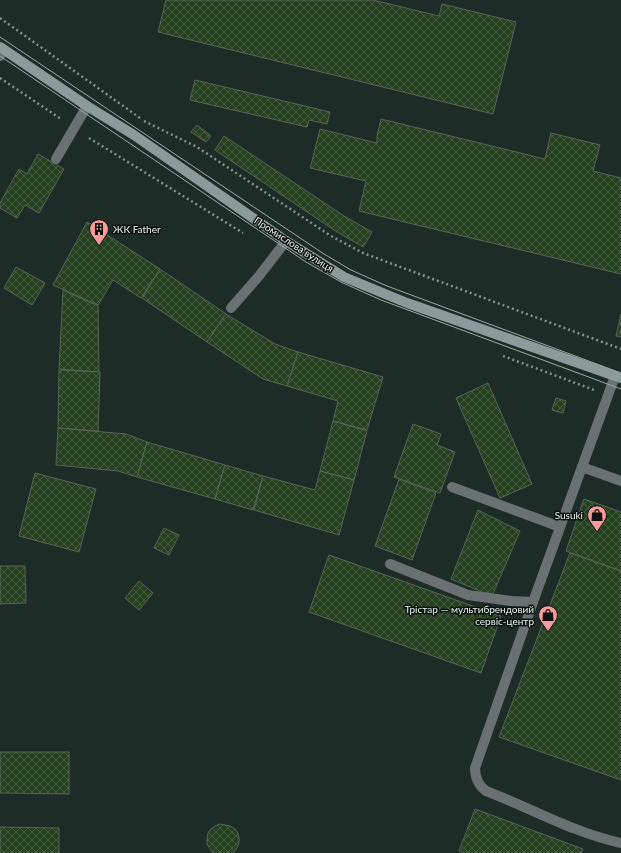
<svg xmlns="http://www.w3.org/2000/svg" width="621" height="853" font-family="Lato,sans-serif">
<style>
.building{fill:url(#building-cross-hatch);stroke:#5a6458}
.lines{fill:none;stroke-linecap:round;stroke-linejoin:round}
.path{stroke:#85918d;stroke-width:2.5;stroke-dasharray:2 3;stroke-linecap:butt}
.lane{stroke:#697172;stroke-width:10}
.street{stroke:#697172;stroke-width:10}
.secondary{stroke:#8d9a9b;stroke-width:10}
.tram{stroke:#9da9a5;stroke-width:1}
.labels{text-anchor:middle;stroke-width:3;stroke-linejoin:round;paint-order:stroke}
.poi-label{font-size:10px;fill:#e7f1ed;stroke:#0c1311;text-anchor:end}
.street-label{font-size:10px;fill:#e7f1ed;stroke:#0c1311}
</style>
<defs>
<pattern id="building-cross-hatch" width="8" height="8" patternUnits="userSpaceOnUse"><rect width="8" height="8" fill="#24401f"/><path d="M0 0l8 8M0 8l8-8" fill="none" stroke="#445c40"/></pattern>
</defs>
<rect width="100%" height="100%" fill="#1d2c27"/>
<!-- building -->
<g class="building">
<path d="M166,0H373L439,16L442,4L516,22L493,114L158,32Z"/>
<path d="M195,80L330,112L327,124L309,120L307,127L190,100Z"/>
<path d="M381,119L545,159L551,133L600,145L593,171L621,178V274L359,211L366,181L310,168L312,161L320,129L377,143V136Z"/>
<path d="M197,125L211,136L206,142L191,132Z"/>
<path d="M224,136L344,216L372,232L363,247L334,230L215,150Z"/>
<path d="M38,154L64,169L39,213L25,205L17,218L0,208V203L19,169L27,174Z"/>
<path d="M87,222L160,269L141,298L113,280L98,305L53,285Z"/>
<path d="M16,267L45,283L32,305L4,288Z"/>
<path d="M160,269L226,314L207,342L142,298Z"/>
<path d="M63,290L98,306L99,372L59,369Z"/>
<path d="M226,314L275,344L298,352L287,386L263,379L207,342Z"/>
<path d="M621,314V337L616,336Z"/>
<path d="M298,352L383,377L367,430L333,421L338,401L287,386Z"/>
<path d="M59,370L100,372L98,431L58,428Z"/>
<path d="M488,383L532,484L500,498L456,398Z"/>
<path d="M556,398L566,401L563,413L552,410Z"/>
<path d="M333,421L367,431L354,480L320,471Z"/>
<path d="M413,424L441,434L437,445L455,452L440,493L394,477Z"/>
<path d="M58,428L126,434L147,442L137,477L118,471L56,465Z"/>
<path d="M147,442L225,465L215,499L137,477Z"/>
<path d="M225,465L263,476L253,510L215,499Z"/>
<path d="M320,471L354,480L339,535L254,510L263,476L315,490Z"/>
<path d="M35,473L96,489L79,552L19,536Z"/>
<path d="M399,479L436,493L412,560L375,546Z"/>
<path d="M584,499L621,512V571L566,551Z"/>
<path d="M478,510L520,531L492,596L451,579Z"/>
<path d="M164,528L179,535L169,555L154,548Z"/>
<path d="M570,553L621,571V780L499,737Z"/>
<path d="M329,555L501,616L481,673L309,612Z"/>
<path d="M0,566H25L26,603L0,604Z"/>
<path d="M139,581L153,593L139,610L125,598Z"/>
<path d="M0,752H69V794L0,793Z"/>
<path d="M475,809L583,849L581,853H465L459,851Z"/>
<path d="M220,824L230,826L235,829L238,833L239,838V843L237,848L233,853H213L210,849L207,844V839L208,833L211,829L215,826Z"/>
<path d="M0,827L59,828V853H0Z"/>
</g>
<g class="lines">
<!-- path -->
<g class="path">
<path d="M0,18L140,118"/>
<path d="M0,78L61,119"/>
<path d="M144,121L197,147L331,236L363,253L621,349"/>
<path d="M89,138L243,233"/>
<path d="M503,356L594,390"/>
</g>
<!-- lane -->
<g class="lane">
<path d="M56,159L87,106"/>
<path d="M231,308L259,276L286,241"/>
<path d="M615,376L533,602L475,768C475,778 478,785 486,791C531,808 574,833 621,843"/>
<path d="M582,467L621,481"/>
<path d="M452,487L560,527"/>
<path d="M390,564L468,595L511,601L533,602"/>
</g>
<!-- street -->
<path class="street" d="M0,56L4,50"/>
<!-- secondary -->
<path class="secondary" d="M0,47L87,106L134,135L286,241L344,277L407,303L621,378"/>
<!-- tram -->
<g class="tram">
<path d="M0,37L324,254L351,270L387,286L621,373"/>
<path d="M0,56L306,262L341,282L381,300L621,389"/>
</g>
</g>
<!-- icons -->
<defs>
<symbol id="building-pin" viewBox="-11 -11 22 30"><path d="M0 17L-7.5 6A9.5 9.5 0 1 1 7.5 6Z" fill="#f59b9b" stroke="#0c1311"/><path d="M-4-6H4V6H1V3H-1V6H-4ZM-2.5-4.3h1.7v1.8h-1.7ZM.8-4.3h1.7v1.8H.8ZM-2.5-1h1.7V.8h-1.7ZM.8-1h1.7V.8H.8Z" fill="#111"/></symbol>
<symbol id="shop-pin" viewBox="-11 -11 22 30"><path d="M0 17L-7.5 6A9.5 9.5 0 1 1 7.5 6Z" fill="#f59b9b" stroke="#0c1311"/><path d="M-5-2.5h2.3a2.7 3.5 0 0 1 5.4 0H5L5.5 6h-11ZM-1.5-2.5h3a1.5 2.3 0 0 0-3 0Z" fill="#111"/></symbol>
</defs>
<g fill-rule="evenodd">
<use href="#building-pin" x="88" y="218" width="22" height="30"/>
<use href="#shop-pin" x="586" y="504" width="22" height="30"/>
<use href="#shop-pin" x="537" y="604" width="22" height="30"/>
</g>
<g class="labels">
<!-- poi labels -->
<g class="poi-label">
<text x="113" y="233" text-anchor="start">ЖК Father</text>
<text x="583" y="519">Susuki</text>
<text x="534" y="613">Трістар — мультибрендовий<tspan x="534" dy="12">сервіс-центр</tspan></text>
</g>
<!-- street labels -->
<g class="street-label">
<text transform="translate(294 244) rotate(33)" y="4">Промислова вулиця</text>
</g>
</g>
</svg>
